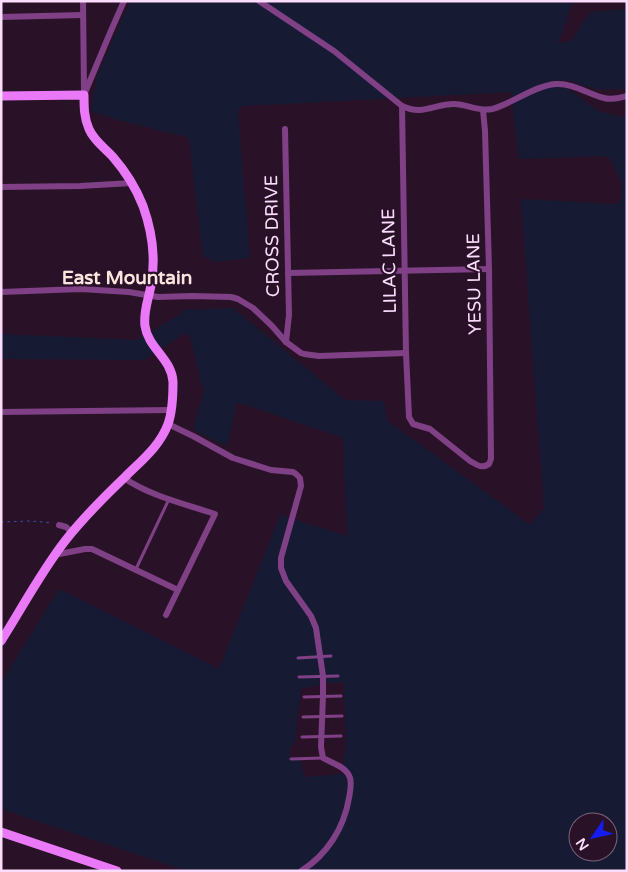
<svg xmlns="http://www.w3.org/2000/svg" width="628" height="872" font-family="'Varela Round',sans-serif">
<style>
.green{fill:#161a33;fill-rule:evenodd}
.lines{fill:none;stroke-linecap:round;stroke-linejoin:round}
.path{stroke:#3850b5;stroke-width:1;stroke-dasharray:2.5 4;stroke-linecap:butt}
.lane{stroke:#7f4085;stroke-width:3}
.street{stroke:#7f4085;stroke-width:6}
.secondary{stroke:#ea79f7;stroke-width:9}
.labels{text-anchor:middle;stroke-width:4.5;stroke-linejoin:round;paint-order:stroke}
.street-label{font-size:18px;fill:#fcdcfd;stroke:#291228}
.neighbourhood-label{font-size:19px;font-weight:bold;fill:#fde5de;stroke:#291228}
</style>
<rect width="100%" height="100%" fill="#291228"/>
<!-- green -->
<path class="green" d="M130,1H574L573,2L558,43L571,41L590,12L627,9V87L624,89H595L566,80L558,81L598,111L627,118V871H187L1,809V683L59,589L219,669L280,515L347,536L343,438L237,402L228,443L225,445L217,442L195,431L194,426L204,390L202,386L190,337L185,333L144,360L1,359V334L137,340L181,314L182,310L233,308L345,400L384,401L387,420L529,524L544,509L521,199L616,204L621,199L622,184L611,160L604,156L519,159L511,92L243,106L240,108L238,112L250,258L214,262L203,256L189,138L118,120L91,111L97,76ZM326,683H344L346,745L342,774L304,777L300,757H290V746L294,745L301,689ZM578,822H608V852H578Z"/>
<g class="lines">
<!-- path -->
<path class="path" d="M1,522L31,521L53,523"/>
<!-- lane -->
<g class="lane">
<path d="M136,569L169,499"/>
<path d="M298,658L331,656"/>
<path d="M299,677L338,676"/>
<path d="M304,697L341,696"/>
<path d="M303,717L342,716"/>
<path d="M302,737L341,736"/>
<path d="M291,759L322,758"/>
</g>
<!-- street -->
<g class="street">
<path d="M83,1L84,90"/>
<path d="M259,1L334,51L402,106C423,116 434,104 454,104C467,104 479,112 492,109C514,103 533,86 556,84C573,83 588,94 604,98C612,100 619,98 627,96"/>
<path d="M1,17L83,15"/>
<path d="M84,95L110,33L124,1"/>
<path d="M402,106L406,353L409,417L413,424L430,429L470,461C477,465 482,469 489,464L491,459L489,269L485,131L483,110"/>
<path d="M285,129L289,315L286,342"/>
<path d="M1,187L80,186L132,183"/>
<path d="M288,273L489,269"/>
<path d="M1,292L81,289L129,292L158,297L192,296L231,297L238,299L253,308L272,326L286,342L301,353L304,354L319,356L406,353"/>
<path d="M1,412L171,410"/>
<path d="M168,424L193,436L233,458L271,470L293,472L296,474L300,478L301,486L281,558V568L286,581L311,616L316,628L323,676V696L321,747L323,758C332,763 347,767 350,778C352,784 350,792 349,798C344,828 327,855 301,871"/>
<path d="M124,478C150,496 185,504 215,514L166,615"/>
<path d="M59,525L66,527L72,532"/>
<path d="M54,555L85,549H92L178,590"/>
</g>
<!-- secondary -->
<g class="secondary">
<path d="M1,96L84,95C84,107 84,118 89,129C94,141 105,148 113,157C126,172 136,188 143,206C152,231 156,258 151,285C149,298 143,311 145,326C148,348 172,359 173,382C173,395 172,413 168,424C160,446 141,461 125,477C104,497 83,518 65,541C41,572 22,608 1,641"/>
<path d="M1,832L117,871"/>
</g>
</g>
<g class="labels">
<!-- street labels -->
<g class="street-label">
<text transform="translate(272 236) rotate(-91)" y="6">CROSS DRIVE</text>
<text transform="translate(389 261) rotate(-91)" y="6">LILAC LANE</text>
<text transform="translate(474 284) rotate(-91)" y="6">YESU LANE</text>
</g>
<!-- neighbourhood labels -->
<g class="neighbourhood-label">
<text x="127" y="284">East Mountain</text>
</g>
</g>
<!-- border -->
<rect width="628" height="872" fill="none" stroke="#fcdcfd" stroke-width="5"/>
<!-- north arrow -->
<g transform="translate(593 837) rotate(236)"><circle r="24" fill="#291228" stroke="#7d637d"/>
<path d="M0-4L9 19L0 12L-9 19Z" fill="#141cf1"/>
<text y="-8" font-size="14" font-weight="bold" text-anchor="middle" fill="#fcdcfd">N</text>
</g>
</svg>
